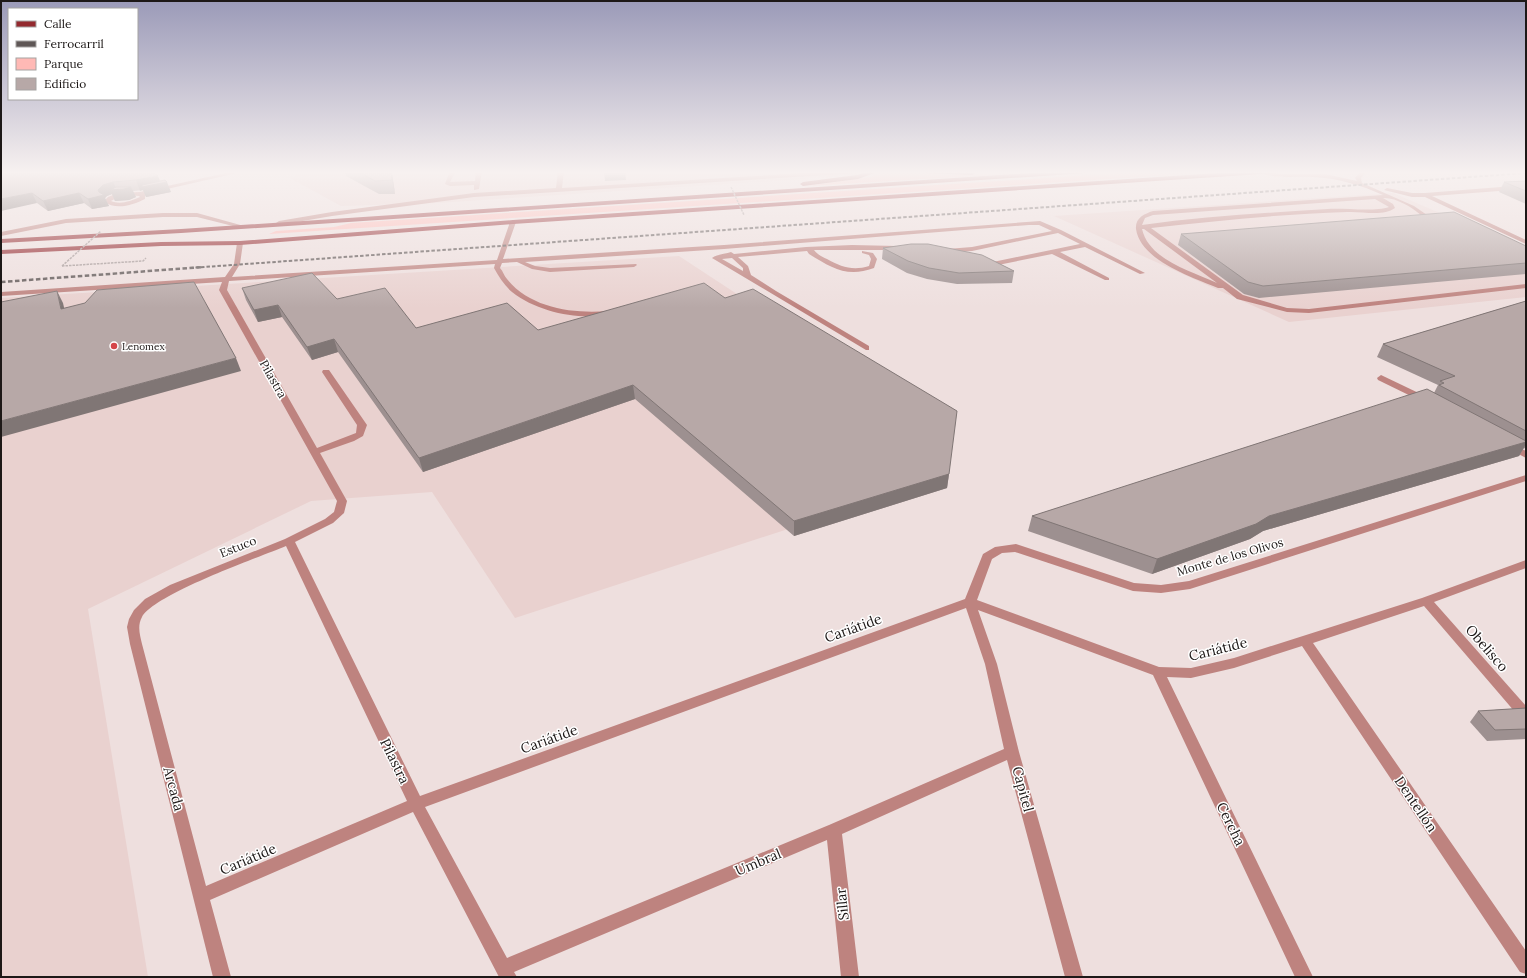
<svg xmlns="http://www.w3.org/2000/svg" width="1527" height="978" font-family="Lora,serif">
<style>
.built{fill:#e9d1cf}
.green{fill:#ffb9b5}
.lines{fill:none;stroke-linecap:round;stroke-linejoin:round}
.path{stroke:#a79b9a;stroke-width:1.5;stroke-dasharray:2.5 1;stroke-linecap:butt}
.minor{fill:#be837f;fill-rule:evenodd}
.major{fill:#93292e;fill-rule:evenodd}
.rail-far1{stroke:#5f5756;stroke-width:2;stroke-dasharray:3.5 2;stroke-linecap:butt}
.rail{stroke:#5f5756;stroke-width:2.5;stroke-dasharray:4.5 2.5;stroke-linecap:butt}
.path-bridge{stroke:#a79b9a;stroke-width:1.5;stroke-dasharray:2.5 1;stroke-linecap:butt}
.wall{fill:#9d9090}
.shaded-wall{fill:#807675}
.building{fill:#b7a8a7;stroke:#807675}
.poi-dot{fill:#d54549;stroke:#fff;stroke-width:1.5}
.labels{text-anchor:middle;stroke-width:3;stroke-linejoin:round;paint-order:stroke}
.far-poi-label{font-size:10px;fill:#1d1817;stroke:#fff;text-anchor:start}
.street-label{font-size:12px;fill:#1d1817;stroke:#fff}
.near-street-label{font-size:14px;fill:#1d1817;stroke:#fff}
</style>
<rect width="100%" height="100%" fill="#eedfde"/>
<!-- built -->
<g class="built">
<path d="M315,171H840L838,177H814L804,179L437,203L341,206L288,177Z"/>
<path d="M1393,193L1526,250V297L1289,322L1054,216Z"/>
<path d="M679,256L932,422L917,487L515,618L432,492L311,501L88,609L148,977H1V298Z"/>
</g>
<!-- green -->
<g class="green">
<path d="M884,171H911L942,175L1021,173L807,186L871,177Z"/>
<path d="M1153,171H1230L269,234L276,231L334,227L351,223Z"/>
</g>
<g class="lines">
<!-- path -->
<path class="path" d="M62,266L143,261L146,258"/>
<!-- minor -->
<g class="minor">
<path d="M235,171H246L145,194V199C133,205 115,211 104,201L108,197L118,193L140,192ZM127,195L139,196L140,197C131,201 120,205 111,201L120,196Z"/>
<path d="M340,171H359L362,173C356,176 345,176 340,171Z"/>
<path d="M450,171H456L450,182L475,181L476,171H482L479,189L474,190V185L450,186L445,184Z"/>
<path d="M558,171H564L562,188L835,171H862L859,173L474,197L332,216L279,225L276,223L279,221L332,212L474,193L556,188Z"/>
<path d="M1260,171L1281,174H1325L1357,181L1355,178L1361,171H1367L1361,178L1362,183L1414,206L1427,215L1425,218L1412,221V219L1421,215C1412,207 1395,197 1383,198L1393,204L1395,208C1383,217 1362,211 1347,212C1282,214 1216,221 1151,228L1243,295L1287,308L1309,309L1526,284V288L1309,313L1287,312L1237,299L1223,288H1218C1192,277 1141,261 1136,229C1135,218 1144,214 1153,211L1383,195C1361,185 1337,178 1313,177C1295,176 1278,179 1260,173ZM1375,199L1389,207C1375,212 1345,208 1328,209C1266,213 1204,216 1142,225L1145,218L1153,215ZM1142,229H1144L1217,283C1191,271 1149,260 1142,229Z"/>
<path d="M1526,185V189L1432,196L1526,240V244L1425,197H1412L1384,190L1387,188L1412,193H1425Z"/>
<path d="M163,213H197L244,226L241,228L197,217H163L66,223L1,236V232L66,219Z"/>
<path d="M513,220L516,222L503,259L724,245L1040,221L1061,230L1145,273L1140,274L1085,247L1060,252L1109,278V280H1105L1052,254L988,267L985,265L988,263L1080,244L1058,233L972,251L947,253L944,251L947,249L972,247L1052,231L1039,225H1029L724,249L525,262L535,266L550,268L636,264L637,265L634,267L550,272L532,269L517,262L502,263L500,268C503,271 504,276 507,279C530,308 573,314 608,311L612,313C608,316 602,316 597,316C569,318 535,310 512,292C504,285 499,277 494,268L495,264L229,281L227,290L317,448L356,433L357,425L322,372L323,370H329L367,425L363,436L354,441L320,453L347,501L344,513L333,523L295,542L420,796L965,599L983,554L995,547L1016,544L1134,583L1161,585L1189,581L1526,475V481L1190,589L1161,593L1133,591L1015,552L1002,553L992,559L977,600L1159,667L1191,668L1234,658L1422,598L1526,560V568L1434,602L1526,706V720L1521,719L1424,606L1313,643L1526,951V974L1520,972L1302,646L1234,668L1191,678L1167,677L1313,977H1295L1153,675L978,610L997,664L1019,752L1083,977H1065L1007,760L842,834L859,977H841L827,840L514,972L517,977H499L413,812L210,900L231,977H213L130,644L127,627L129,619L134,610L145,599L170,585L285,539L325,519L334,512L337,501L219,290L222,282L1,296V292L225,277L234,264L237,243L240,241L243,243L240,264L232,277L497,260L510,222ZM286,546L407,801L206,886L142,644C140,635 137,626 142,617C155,594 257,558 286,546ZM966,608L985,664L1004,749L829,825L507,958L425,807Z"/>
<path d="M852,245L897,246L900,248L897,250H814C817,254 822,257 827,259C841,267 853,271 869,266L871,259L869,255L862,253V251L873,253L877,259L874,268C847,278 832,268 809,254L807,251L738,257L748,266L751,275L776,291L869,346V350H866L712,258C717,254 726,254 731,252L734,254L806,247ZM732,258L743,268V271L722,259Z"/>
<path d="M1381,375L1427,397L1428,399L1427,401H1421L1378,380L1377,378Z"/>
<path d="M1510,443L1526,451V458L1507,448L1505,446Z"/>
</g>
<!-- major -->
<g class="major">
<path d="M871,171H880L858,179L803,186L800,184L803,182L857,175Z"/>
<path d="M922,171H966L975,173L972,175L925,173Z"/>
<path d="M1060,171H1090L1087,173L181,233L1,243V239L181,229Z"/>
<path d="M1248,171H1277L1274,173L513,224L240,245L161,246L1,254V250L161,242L240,241L513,220Z"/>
</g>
<!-- rail-far1 -->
<path class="rail-far1" d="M190,268L1526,173"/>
<!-- rail -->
<path class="rail" d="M1,282L203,267"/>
<!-- path-bridge -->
<g class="path-bridge">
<path d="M731,187L744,215"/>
<path d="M62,266L101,231"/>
</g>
</g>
<!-- wall -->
<g class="wall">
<path d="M1,171L160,181L171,192L146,197L143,190L133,191L136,197L129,200L115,201L112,194L107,196L105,198L109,206L92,209L84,203L48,211L37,203Z"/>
<path d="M345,171H392L395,194H379L346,176Z"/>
<path d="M1526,181V204L1499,192L1504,182Z"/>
<path d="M1181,234L1526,246V274L1259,298L1244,294L1178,245Z"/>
<path d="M883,248L1014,271L1012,283L957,284L927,279L907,273L882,259Z"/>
<path d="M242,288L337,299L416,328L538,330L949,474L947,488L794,536L635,399L423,472L338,352L312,360L282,317L258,322L246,300Z"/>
<path d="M1526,301V449L1524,448L1519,456L1263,531L1250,539L1152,574L1028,531L1032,516L1434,393L1438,385L1377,357L1383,344Z"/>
<path d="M1526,708V739L1487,741L1470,722L1478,711Z"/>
</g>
<!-- shaded-wall -->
<g class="shaded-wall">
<path d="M391,171H392V174L395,194L392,180Z"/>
<path d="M604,171H625L626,180L605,181Z"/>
<path d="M158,176L161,183L167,182L171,192L146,197L143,190L140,191L136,180Z"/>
<path d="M113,182L117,190L131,187L136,197L129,200L115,201L112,194L107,196L105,198L109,206L92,209L88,199L99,192L98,190L103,185Z"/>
<path d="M32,193L37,203L1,211V199Z"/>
<path d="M79,193L84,203L48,211L43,201Z"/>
<path d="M57,291L63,303L67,321L61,309Z"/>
<path d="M278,305L282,317L258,322L254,310Z"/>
<path d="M334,339L338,352L312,360L307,347Z"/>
<path d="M236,358L241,371L1,437V421Z"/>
<path d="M633,385L635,399L423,472L419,458Z"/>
<path d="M1526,442V444L1519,456L1263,531L1250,539L1152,574L1157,559L1269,516Z"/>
<path d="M949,474L947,488L794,536V521Z"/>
</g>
<!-- building -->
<g class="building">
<path d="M1,171H151L158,176L136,180L113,182L103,185L98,190L99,192L104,195L88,199L79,193L43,201L32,193L1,199Z"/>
<path d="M357,171H391L392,180L375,181Z"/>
<path d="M165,180L167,182L142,187V185Z"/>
<path d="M1526,181V191L1504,182Z"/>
<path d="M116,187H131L124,189L110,190Z"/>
<path d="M1454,212L1526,246V263L1263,286L1248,282L1181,234Z"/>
<path d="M911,244H928L982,255L1014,271L959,273L929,268L908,261L883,248Z"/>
<path d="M312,273L337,299L385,288L416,328L507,303L538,330L704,283L725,298L753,289L957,411L949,474L794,521L633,385L419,458L334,339L307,347L278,305L254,310L242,288Z"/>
<path d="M194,282L236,358L1,421V302L57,291L61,309L85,303L97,290Z"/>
<path d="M1526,301V431L1439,385L1444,383L1440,381L1455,376L1383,344Z"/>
<path d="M1427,389L1526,441V442L1269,516L1256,524L1157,559L1032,516Z"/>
<path d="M1526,708V729L1495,730L1478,711Z"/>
</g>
<!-- sky -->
<linearGradient id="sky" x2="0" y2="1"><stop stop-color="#9b9ab8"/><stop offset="0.56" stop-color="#f7f1f0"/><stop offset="1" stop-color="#f7f1f0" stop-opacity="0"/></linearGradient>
<rect width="1527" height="308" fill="url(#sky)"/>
<!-- markers -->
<circle class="poi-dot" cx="114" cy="346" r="4"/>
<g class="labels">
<!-- far-poi labels -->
<g class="far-poi-label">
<text x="122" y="350">Lenomex</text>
</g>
<!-- street labels -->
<g class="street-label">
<text transform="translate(273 379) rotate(60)" y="4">Pilastra</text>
<text transform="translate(238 547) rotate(-22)" y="4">Estuco</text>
<text transform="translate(1230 557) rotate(-16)" y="4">Monte de los Olivos</text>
</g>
<!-- near-street labels -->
<g class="near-street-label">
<text transform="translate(853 628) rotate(-20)" y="5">Cariátide</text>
<text transform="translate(1487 648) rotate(49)" y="5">Obelisco</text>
<text transform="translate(1218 649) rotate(-14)" y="5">Cariátide</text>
<text transform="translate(549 739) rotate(-20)" y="5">Cariátide</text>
<text transform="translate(395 761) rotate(64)" y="5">Pilastra</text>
<text transform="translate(174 789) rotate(75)" y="5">Arcada</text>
<text transform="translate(1023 789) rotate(75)" y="5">Capitel</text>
<text transform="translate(1416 804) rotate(56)" y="5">Dentellón</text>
<text transform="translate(1231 824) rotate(64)" y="5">Cercha</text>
<text transform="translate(248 859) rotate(-23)" y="5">Cariátide</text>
<text transform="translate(758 862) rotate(-23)" y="5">Umbral</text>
<text transform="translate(842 904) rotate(-96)" y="5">Sillar</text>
</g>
</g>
<!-- border -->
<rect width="1527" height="978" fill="none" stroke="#1d1817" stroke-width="4"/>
<!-- legend -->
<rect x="8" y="8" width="130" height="92" fill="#ffffff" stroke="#a5a3a2"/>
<rect x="16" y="21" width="20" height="6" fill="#93292e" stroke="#a5a3a2"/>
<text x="44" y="28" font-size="12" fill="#1d1817">Calle</text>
<rect x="16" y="41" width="20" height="6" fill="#5f5756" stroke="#a5a3a2"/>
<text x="44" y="48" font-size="12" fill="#1d1817">Ferrocarril</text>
<rect x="16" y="58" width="20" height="12" fill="#ffb9b5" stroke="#a5a3a2"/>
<text x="44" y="68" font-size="12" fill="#1d1817">Parque</text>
<rect x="16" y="78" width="20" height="12" fill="#b7a8a7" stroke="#a5a3a2"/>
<text x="44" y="88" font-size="12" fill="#1d1817">Edificio</text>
</svg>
